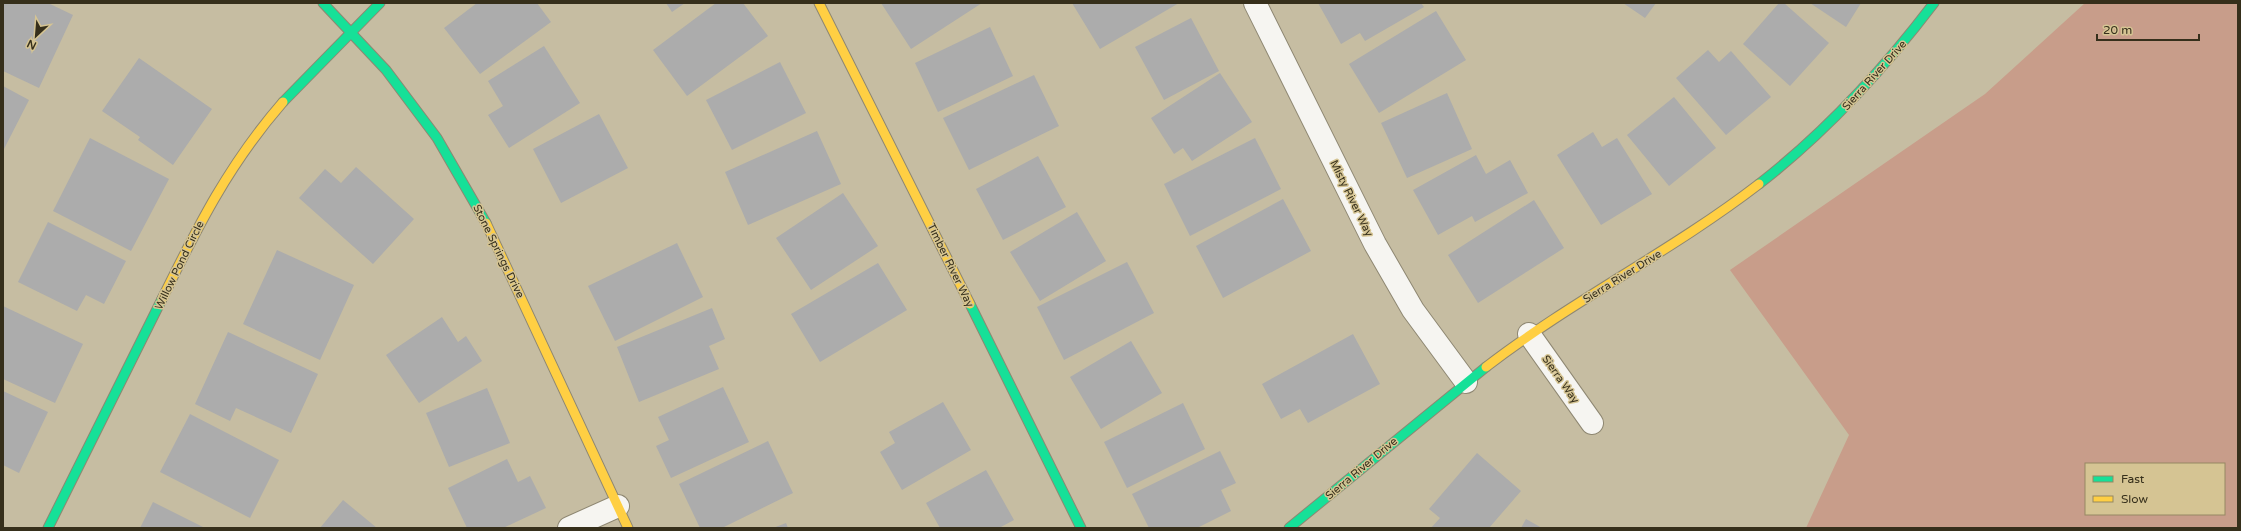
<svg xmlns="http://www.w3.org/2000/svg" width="2241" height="531" font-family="'Varela Round',sans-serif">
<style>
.green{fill:#c89d8a;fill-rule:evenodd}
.building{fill:#acacac}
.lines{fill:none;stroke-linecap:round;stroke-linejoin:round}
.street-casing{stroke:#8e8772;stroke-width:24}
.fast-casing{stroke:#8e8772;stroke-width:11}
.slow-casing{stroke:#8e8772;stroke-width:11}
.street{stroke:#f6f5f1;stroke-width:22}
.fast{stroke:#16e098;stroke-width:9}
.slow{stroke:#ffcf43;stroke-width:9}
.labels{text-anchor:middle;stroke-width:3;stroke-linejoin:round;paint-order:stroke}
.street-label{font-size:11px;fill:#362f1b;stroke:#d5c493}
</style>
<rect width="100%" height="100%" fill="#c6bda2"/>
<!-- green -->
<path class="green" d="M2085,3H2238V528H1806L1849,435L1730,270L1985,94ZM2086,464H2224V514H2086Z"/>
<!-- building -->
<g class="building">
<path d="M3,3H48L73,15L39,88L3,71Z"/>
<path d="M477,3H537L551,22L480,74L444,28Z"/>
<path d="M666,3H685L672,12Z"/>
<path d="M716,3H743L768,36L687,96L653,50Z"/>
<path d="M881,3H982L911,49Z"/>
<path d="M1072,3H1179L1100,49Z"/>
<path d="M1318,3H1421L1424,7L1365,41L1360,33L1341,44Z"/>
<path d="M1623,3H1656L1645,18Z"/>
<path d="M1779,3H1784L1829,43L1790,86L1743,44Z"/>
<path d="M1810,3H1861L1846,27Z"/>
<path d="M1436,11L1466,60L1379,113L1349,64Z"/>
<path d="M1191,18L1219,71L1164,100L1135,47Z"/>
<path d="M990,27L1013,76L938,112L915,63Z"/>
<path d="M544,46L580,103L509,148L488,115L503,106L488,81Z"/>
<path d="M1708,50L1719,62L1731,51L1771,97L1726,135L1676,78Z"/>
<path d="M139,58L212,109L173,165L138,140L140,137L102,111Z"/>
<path d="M780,62L806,113L732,150L706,100Z"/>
<path d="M1220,73L1252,122L1192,161L1183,148L1174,154L1151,118Z"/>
<path d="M1034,75L1059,126L969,170L943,118Z"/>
<path d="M3,86L29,100L3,151Z"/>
<path d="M1447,93L1472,149L1407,178L1381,123Z"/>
<path d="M1674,97L1716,148L1669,186L1627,135Z"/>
<path d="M599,114L628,168L561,203L533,149Z"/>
<path d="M817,131L841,184L748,225L725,172Z"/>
<path d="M1593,132L1602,147L1617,138L1652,194L1601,225L1557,155Z"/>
<path d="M90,138L169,179L131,251L53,211Z"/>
<path d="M1255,138L1281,189L1190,236L1164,184Z"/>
<path d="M1476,155L1486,174L1510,160L1528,193L1475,222L1472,216L1438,235L1413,190Z"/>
<path d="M1038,156L1066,207L1003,240L976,189Z"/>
<path d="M356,167L414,219L373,264L299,198L325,169L341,183Z"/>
<path d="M843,193L878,246L811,290L776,238Z"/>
<path d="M1283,199L1311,251L1223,298L1196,246Z"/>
<path d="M1534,200L1564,248L1478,303L1448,255Z"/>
<path d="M1077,212L1106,261L1040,301L1010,252Z"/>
<path d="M48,222L126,261L104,304L86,295L77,311L18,282Z"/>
<path d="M677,243L703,297L615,341L588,286Z"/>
<path d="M277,250L354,285L320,360L243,324Z"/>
<path d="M1127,262L1154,313L1064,360L1037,307Z"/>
<path d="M878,263L907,310L820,362L791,314Z"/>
<path d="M3,306L83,344L55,403L3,379Z"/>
<path d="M712,308L725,339L709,346L719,369L639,402L617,347Z"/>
<path d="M442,317L458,342L466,336L482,361L419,403L386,355Z"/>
<path d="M228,332L318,374L291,433L236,408L230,421L195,404Z"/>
<path d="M1353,334L1380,384L1308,423L1300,409L1281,419L1262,384Z"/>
<path d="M1131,341L1162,393L1101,429L1070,377Z"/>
<path d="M723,387L749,442L671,478L656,446L669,440L658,417Z"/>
<path d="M487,388L510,443L449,467L426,413Z"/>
<path d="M3,391L48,412L19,473L3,465Z"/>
<path d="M943,402L971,450L902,490L880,452L895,443L889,432Z"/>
<path d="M1183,403L1205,449L1127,488L1104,442Z"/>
<path d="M190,414L279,460L250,518L160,472Z"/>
<path d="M768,441L793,493L722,528H700L679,484Z"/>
<path d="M1220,451L1236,483L1221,490L1231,511L1197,528H1149L1132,494Z"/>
<path d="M1477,453L1521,491L1489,528H1431L1440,518L1429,509Z"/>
<path d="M507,459L518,482L530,476L546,508L503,528H467L448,488Z"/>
<path d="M986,470L1014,520L999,528H940L926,503Z"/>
<path d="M343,500L377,528H320Z"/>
<path d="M153,502L205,528H140Z"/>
<path d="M1526,519L1542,528H1521Z"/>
<path d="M786,523L788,528H773Z"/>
</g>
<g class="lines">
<defs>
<g id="street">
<path d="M1255,3L1375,244L1413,310L1466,382"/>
<path d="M1529,334L1592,423"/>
<path d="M569,528L618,506"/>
</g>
<g id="fast">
<path d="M323,3L386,70L437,138L486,223"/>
<path d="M283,102L380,3"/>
<path d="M1759,184C1826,132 1883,70 1934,3"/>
<path d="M970,304L1081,528"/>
<path d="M48,528L162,299"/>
<path d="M1289,528L1486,367"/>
</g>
<g id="slow">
<path d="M819,3L970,304"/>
<path d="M486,223L628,528"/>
<path d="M162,299C198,226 229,164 283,102"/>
<path d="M1486,367C1573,300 1672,251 1759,184"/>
</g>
</defs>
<!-- street casing -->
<use href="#street" class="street-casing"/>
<!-- fast casing -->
<use href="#fast" class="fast-casing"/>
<!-- slow casing -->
<use href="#slow" class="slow-casing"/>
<!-- street -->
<use href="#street" class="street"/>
<!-- fast -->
<use href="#fast" class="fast"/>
<!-- slow -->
<use href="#slow" class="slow"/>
</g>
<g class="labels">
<!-- street labels -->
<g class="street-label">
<text transform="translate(1874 75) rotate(-48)" y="4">Sierra River Drive</text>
<text transform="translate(1352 198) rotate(64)" y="4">Misty River Way</text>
<text transform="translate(499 251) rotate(64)" y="4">Stone Springs Drive</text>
<text transform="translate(179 265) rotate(-64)" y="4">Willow Pond Circle</text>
<text transform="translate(951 265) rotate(64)" y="4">Timber River Way</text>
<text transform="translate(1622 276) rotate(-32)" y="4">Sierra River Drive</text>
<text transform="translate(1561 379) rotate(55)" y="4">Sierra Way</text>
<text transform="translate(1361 468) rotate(-40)" y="4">Sierra River Drive</text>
</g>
</g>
<!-- border -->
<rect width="2241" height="531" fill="none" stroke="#362f1b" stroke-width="8"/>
<!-- legend -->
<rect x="2085" y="463" width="140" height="52" fill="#d5c493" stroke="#958863"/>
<rect x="2093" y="476" width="20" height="6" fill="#16e098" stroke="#958863"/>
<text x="2121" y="483" font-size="12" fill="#362f1b">Fast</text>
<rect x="2093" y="496" width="20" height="6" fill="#ffcf43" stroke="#958863"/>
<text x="2121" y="503" font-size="12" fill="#362f1b">Slow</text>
<!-- north arrow -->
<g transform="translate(36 36) rotate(206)" stroke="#d5c493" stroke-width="3" paint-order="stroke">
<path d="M0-3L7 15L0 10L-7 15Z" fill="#362f1b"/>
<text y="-6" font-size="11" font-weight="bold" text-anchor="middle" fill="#362f1b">N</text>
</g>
<!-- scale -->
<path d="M2097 34v6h102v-6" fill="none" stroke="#362f1b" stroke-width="2"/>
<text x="2103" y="34" font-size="12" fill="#362f1b" stroke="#d5c493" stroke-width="3" paint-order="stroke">20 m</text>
</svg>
